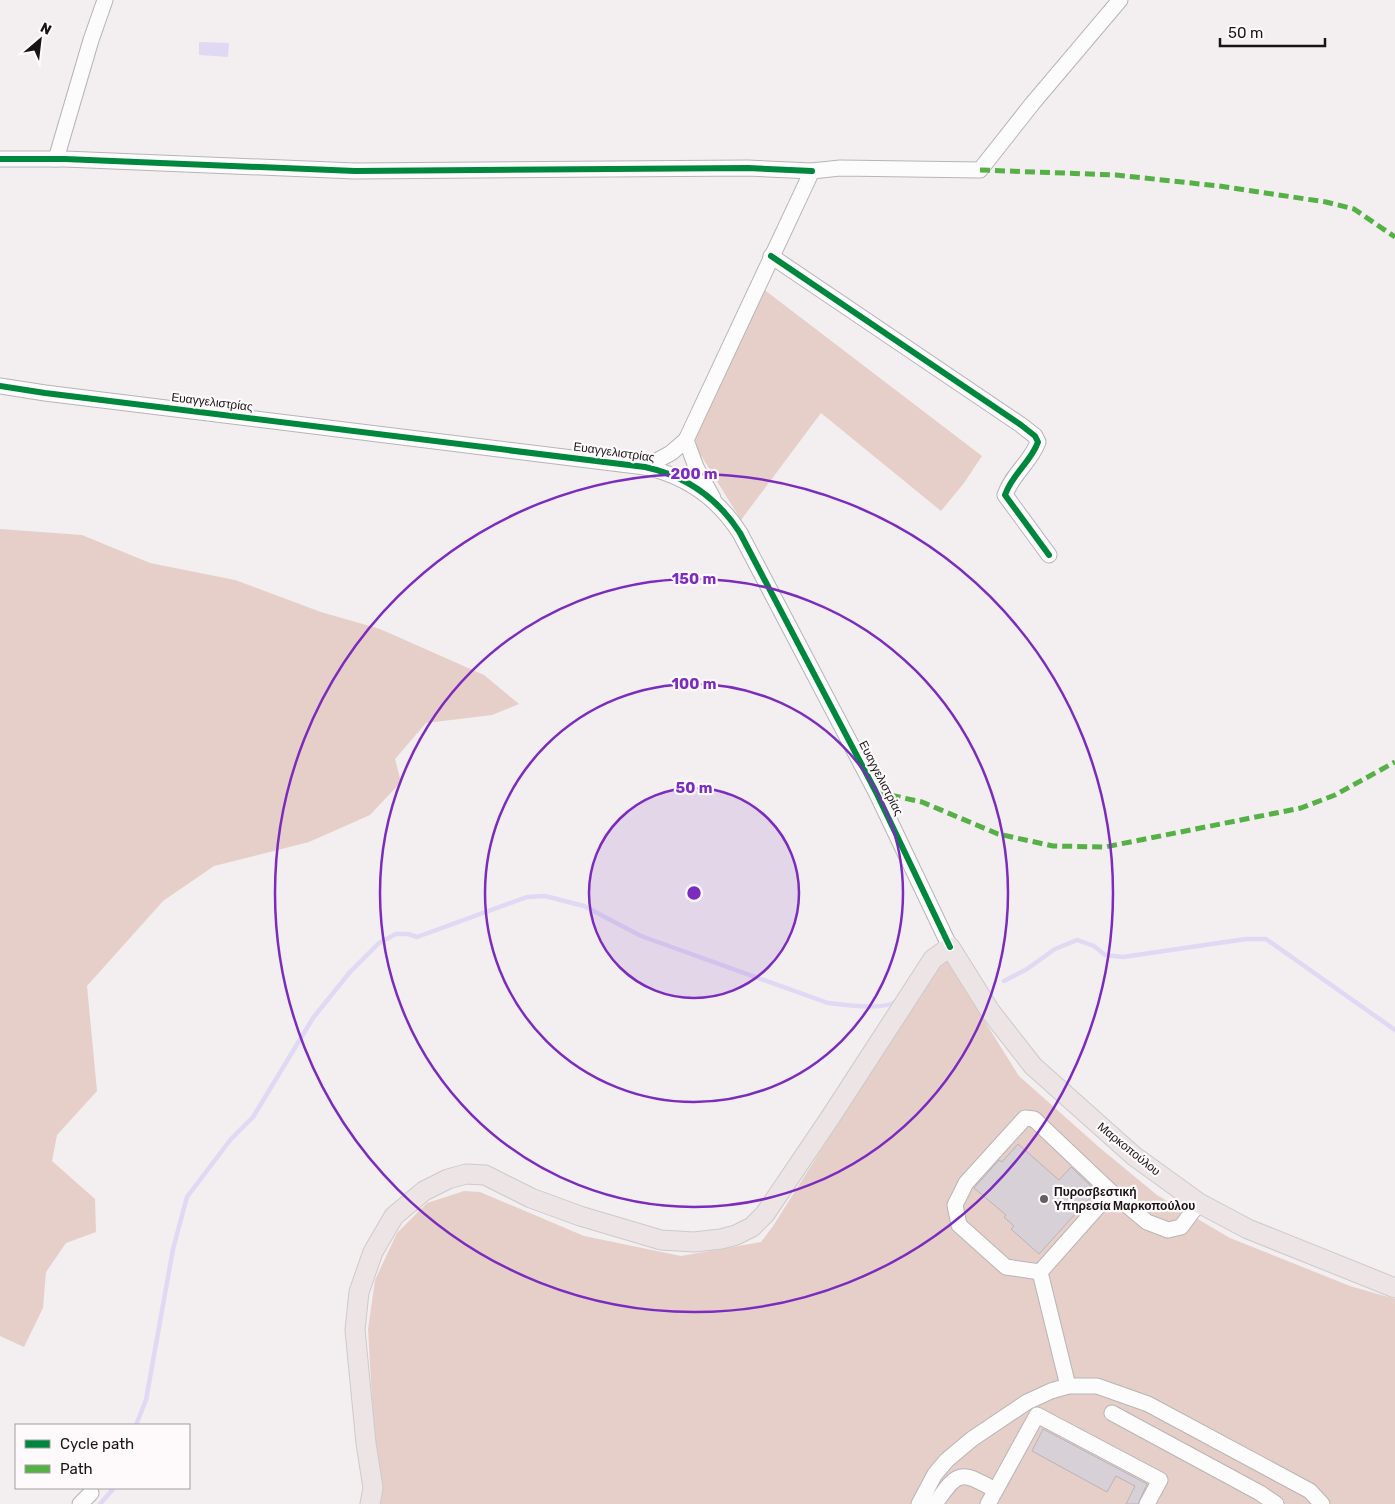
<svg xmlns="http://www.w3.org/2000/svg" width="1395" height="1504" font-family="Rubik,sans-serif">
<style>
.green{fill:#e6cfc8}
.water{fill:#dfd9f4}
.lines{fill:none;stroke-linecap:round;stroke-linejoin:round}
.stream{stroke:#dfd9f4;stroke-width:4.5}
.building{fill:#d8d0d7;stroke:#b8b4b7}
.minor-casing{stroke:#b8b4b6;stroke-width:17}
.major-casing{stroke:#cdcacb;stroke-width:21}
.minor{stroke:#fdfcfd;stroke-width:15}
.major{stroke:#ece4e5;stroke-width:19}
.quiet{stroke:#55b145;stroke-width:5;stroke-dasharray:10 5;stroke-linecap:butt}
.cycleway-casing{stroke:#fefafc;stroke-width:9}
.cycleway{stroke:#00873e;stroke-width:6}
.ring{fill:none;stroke:#7b2cbf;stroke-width:2.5}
.poi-dot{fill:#656062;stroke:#fefafc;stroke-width:2}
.labels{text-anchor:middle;stroke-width:4.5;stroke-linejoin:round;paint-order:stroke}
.street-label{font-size:12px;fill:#181416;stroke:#fefafc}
.poi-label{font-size:12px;font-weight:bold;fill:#181416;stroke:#fefafc;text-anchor:start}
.centre{fill:#7b2cbf;stroke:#fefafc;stroke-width:2.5}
.ring-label{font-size:15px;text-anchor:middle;font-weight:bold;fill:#7b2cbf;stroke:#fefafc;stroke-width:4.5;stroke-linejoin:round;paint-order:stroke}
</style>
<rect width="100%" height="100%" fill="#f3eef0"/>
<!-- green -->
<g class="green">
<path d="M762,288L982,456L964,483L941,511L821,413L741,520L697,449L695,436Z"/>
<path d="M0,529L82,535L150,563L235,580L321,612L380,629L484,675L519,704L492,715L426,723L395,759L401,782L370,815L309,842L214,866L163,901L87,986L97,1091L57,1135L52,1161L95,1199L96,1232L66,1243L46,1272L43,1308L24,1347L0,1336Z"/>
<path d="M945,958L1019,1076L1100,1148L1157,1195L1230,1238L1350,1286L1395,1299V1504H378L368,1329L375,1280L397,1233L427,1203L464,1191L480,1192L584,1236L681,1256L761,1242L773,1226L925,986Z"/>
</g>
<!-- water -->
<path class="water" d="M199,42L229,43L228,57L199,55Z"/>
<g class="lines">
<!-- stream -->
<g class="stream">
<path d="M1004,981L1027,969L1055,949L1077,940L1094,946L1105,955L1123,957L1246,939H1266L1395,1030"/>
<path d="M136,1425L146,1400L173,1249L187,1197L231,1139L253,1117L313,1018L350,972L379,943L396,934H408L417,937L527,897L545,896L584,906L641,936L828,1003C846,1005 882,1011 897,1001"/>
<path d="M100,1504L114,1488"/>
</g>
</g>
<!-- building -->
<g class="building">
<path d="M1018,1144L1059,1180L1071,1167L1096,1191L1039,1254L1011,1229L1014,1226L1004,1217L1006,1215L974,1188L999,1160L1002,1162Z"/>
<path d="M1043,1429L1147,1484L1138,1504H1126L1135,1486L1116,1476L1107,1492L1032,1451Z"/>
</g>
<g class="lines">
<defs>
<g id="minor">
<path d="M0,159H65L355,171L748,168L812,171"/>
<path d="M56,159L91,40L105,0"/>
<path d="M771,256L1021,425L1035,436L1038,442C1031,462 1012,474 1005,495L1049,555"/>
<path d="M0,386L45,393L645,467C686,476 717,497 740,533L876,792L950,947"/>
<path d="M686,440L812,171L840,168L980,170L1032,104L1120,0"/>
<path d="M645,467L671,453L686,440L696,467L713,498"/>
<path d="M1111,1192L1147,1222L1168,1230L1181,1227L1199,1203"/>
<path d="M1040,1272L1111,1192L1034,1119L1025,1118L966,1183L955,1205L959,1225L1006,1267L1040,1272L1068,1386"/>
<path d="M1112,1413L1260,1493L1276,1504"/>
<path d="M80,1504L91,1493"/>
<path d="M919,1504L935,1474L947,1460L972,1439L1027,1402L1051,1391L1068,1386H1097L1148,1404L1310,1491L1322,1504"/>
<path d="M935,1504C958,1470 961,1471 995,1490"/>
<path d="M988,1504L1037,1415L1160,1480L1147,1504"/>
</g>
<path id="major" d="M370,1504L373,1488L366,1443L355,1330L359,1292L373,1252L394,1216L424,1191L448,1179L466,1174L485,1175L531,1198L580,1216L661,1240L694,1242L721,1239L736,1235L752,1227L765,1214L830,1118L933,959L950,947L990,1011L1033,1066L1134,1156L1199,1203L1248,1229L1395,1288"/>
</defs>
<!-- minor casing -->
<use href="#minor" class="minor-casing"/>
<!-- major casing -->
<use href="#major" class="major-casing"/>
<!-- minor -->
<use href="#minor" class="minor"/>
<!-- major -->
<use href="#major" class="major"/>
<!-- quiet -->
<g class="quiet">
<path d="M980,170L1116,175L1219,186L1326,202L1354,209L1395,237"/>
<path d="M876,792L922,802L998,834L1053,846L1105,847L1301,808L1335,795L1395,762"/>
</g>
<defs>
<g id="cycleway">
<path d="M0,159H65L355,171L748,168L812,171"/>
<path d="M771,256L1021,425L1035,436L1038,442C1031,462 1012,474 1005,495L1049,555"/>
<path d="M0,386L45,393L645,467C686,476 717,497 740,533L876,792L950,947"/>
</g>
</defs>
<!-- cycleway casing -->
<use href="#cycleway" class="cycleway-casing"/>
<!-- cycleway -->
<use href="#cycleway" class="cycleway"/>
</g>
<!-- distance rings -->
<circle cx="694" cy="893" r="105" fill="#7b2cbf" fill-opacity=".12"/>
<g class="ring">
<circle cx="694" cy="893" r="105"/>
<circle cx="694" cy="893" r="209"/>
<circle cx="694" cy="893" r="314"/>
<circle cx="694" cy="893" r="419"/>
</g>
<!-- markers -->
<circle class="poi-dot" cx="1044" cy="1199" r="5"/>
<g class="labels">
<!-- street labels -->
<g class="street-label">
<text transform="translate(212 402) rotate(7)" y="4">Ευαγγελιστρίας</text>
<text transform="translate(614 452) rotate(8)" y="4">Ευαγγελιστρίας</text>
<text transform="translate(881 778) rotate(63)" y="4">Ευαγγελιστρίας</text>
<text transform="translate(1129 1149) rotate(39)" y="4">Μαρκοπούλου</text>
</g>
<!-- poi labels -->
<g class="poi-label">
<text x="1054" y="1196">Πυροσβεστική<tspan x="1054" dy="14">Υπηρεσία Μαρκοπούλου</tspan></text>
</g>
</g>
<circle cx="694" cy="893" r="8" class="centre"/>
<g class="ring-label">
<text x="694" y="479">200 m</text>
<text x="694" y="584">150 m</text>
<text x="694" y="689">100 m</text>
<text x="694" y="793">50 m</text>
</g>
<!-- legend -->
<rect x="15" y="1424" width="175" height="65" fill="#fefafc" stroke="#a29ea0"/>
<rect x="25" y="1440" width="25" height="8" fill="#00873e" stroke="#a29ea0"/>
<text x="60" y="1449" font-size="15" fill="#181416">Cycle path</text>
<rect x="25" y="1465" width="25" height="8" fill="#55b145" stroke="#a29ea0"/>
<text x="60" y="1474" font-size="15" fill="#181416">Path</text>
<!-- north arrow -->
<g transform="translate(40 40) rotate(28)" stroke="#fefafc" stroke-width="4" paint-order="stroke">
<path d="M0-4L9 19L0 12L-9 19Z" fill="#181416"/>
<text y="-8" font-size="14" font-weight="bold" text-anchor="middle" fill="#181416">N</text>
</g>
<!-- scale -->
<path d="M1220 38v8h105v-8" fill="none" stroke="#181416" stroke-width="2.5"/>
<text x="1228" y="38" font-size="15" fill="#181416" stroke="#fefafc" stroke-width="4" paint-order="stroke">50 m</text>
</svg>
